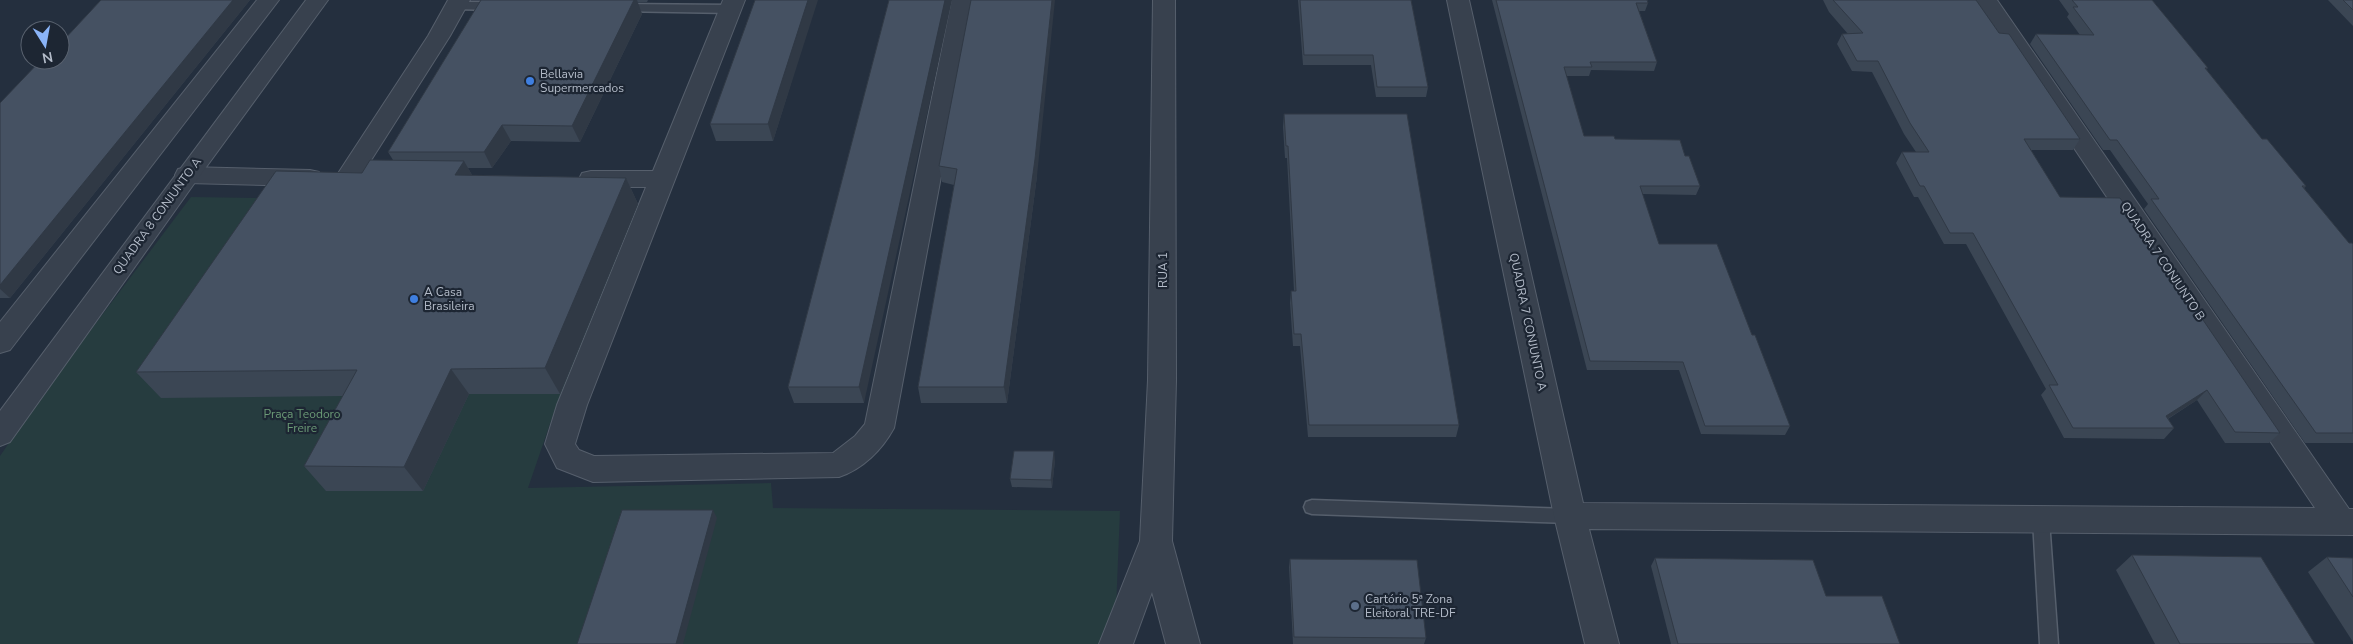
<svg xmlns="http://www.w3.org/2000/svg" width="2353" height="644" font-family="'Nunito Sans',sans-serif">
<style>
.green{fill:#263c3f}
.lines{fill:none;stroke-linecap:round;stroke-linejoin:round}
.service-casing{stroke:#565f6c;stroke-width:3}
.minor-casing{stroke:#565f6c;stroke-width:2}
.tertiary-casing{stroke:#565f6c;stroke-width:2}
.service{fill:#38414e;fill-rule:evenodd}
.minor{fill:#38414e;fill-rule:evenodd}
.tertiary{fill:#38414e;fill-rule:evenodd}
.wall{fill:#3b4654}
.shaded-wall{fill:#303945}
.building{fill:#455162;stroke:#303945}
.shop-dot{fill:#3f7fe0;stroke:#1d2633;stroke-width:2}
.service-dot{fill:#5c6f8a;stroke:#1d2633;stroke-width:2}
.labels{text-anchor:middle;stroke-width:4.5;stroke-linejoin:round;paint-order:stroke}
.poi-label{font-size:12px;fill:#b4bcc9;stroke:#1d2633;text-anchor:start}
.street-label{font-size:12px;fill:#b4bcc9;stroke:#1d2633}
.park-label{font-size:12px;fill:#6b9a76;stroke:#1d2633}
</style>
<rect width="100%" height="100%" fill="#242f3e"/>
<!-- green -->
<path class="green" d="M191,197L640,204L552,418L528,488L771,483L773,508L1120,511L1116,609L1106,644H0V456L41,396Z"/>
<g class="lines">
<defs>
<g id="service">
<path d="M456,2H497L503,6L497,10L452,9L450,6L452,3Z"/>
<path d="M620,4L731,5L737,9L731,13L616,11L614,8Z"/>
<path d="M1312,500L1570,509L1576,511L1578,516L1576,521L1570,523L1312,514L1306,512L1304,507L1306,502Z"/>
<path d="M2041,513L2047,515L2049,520L2058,644H2040L2033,520L2035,515Z"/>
</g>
<g id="minor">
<path d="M448,0H470L450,36L356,184L347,186L338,184L335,178L428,36Z"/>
<path d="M723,0H745L587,405L575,444L579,450L594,456L833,453L855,436L865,424L952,0H974L894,428C882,450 863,469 839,477L593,482L557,468L545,444L557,405L646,187H591L582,185L579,179L582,173L591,171H653Z"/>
<path d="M1447,0H1469L1583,503L2315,508L1975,0H1997L2349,509H2353V535L1589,529L1619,644H1585L1554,516Z"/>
<path d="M187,167L310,170L319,172L322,178L319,184L310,186L187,183L178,181L175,175L178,169Z"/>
</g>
<g id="tertiary">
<path d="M257,0H279L10,350L0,353V322Z"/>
<path d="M306,0H328L196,181L10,442L0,446V411Z"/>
<path d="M1153,0H1175L1176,380L1172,541L1200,644H1166L1152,592L1133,644H1099L1140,541L1148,380Z"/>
</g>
</defs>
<!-- service casing -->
<use href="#service" class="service-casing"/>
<!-- minor casing -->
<use href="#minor" class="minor-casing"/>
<!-- tertiary casing -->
<use href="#tertiary" class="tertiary-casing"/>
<!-- service -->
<use href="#service" class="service"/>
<!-- minor -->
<use href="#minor" class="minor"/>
<!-- tertiary -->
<use href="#tertiary" class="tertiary"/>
</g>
<!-- wall -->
<g class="wall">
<path d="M101,0H250L10,298H0V103L61,43Z"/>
<path d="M481,0H648L647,2H637L642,14L580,142L511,141L492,168H468L472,175L626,178L638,204L560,394H469L423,491H326L304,466L343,396L161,398L136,372L362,173L393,160L388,152Z"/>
<path d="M889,0L864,403H794L788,387Z"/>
<path d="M1298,0H1411L1428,87L1426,97H1376L1371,65H1303Z"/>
<path d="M1492,0H1647L1648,3L1645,11H1639L1657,62L1654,71L1591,70L1589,76H1566L1584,136L1615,139L1685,156L1700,186L1696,195L1642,194L1659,244L1752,335L1790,426L1785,435L1701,434L1679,370H1587Z"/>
<path d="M1823,0H1976L1999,33L2080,139L2073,150H2031L2060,197L2280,433L2269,443H2225L2197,400L2168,419L2174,428L2164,439L2064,438L2041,395L2046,389L1966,244H1944L1918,197H1914L1896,163L1902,152H1916L1904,134L1872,72L1852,71L1837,44L1842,34H1848L1829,12Z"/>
<path d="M2059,0H2152L2208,68L2206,69L2262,139L2306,186L2304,188L2349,243L2353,244V443H2305L2144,209L2148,204L2110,150H2103L2030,44L2036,34L2080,35L2067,17L2069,14Z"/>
<path d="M2328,0H2353V26Z"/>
<path d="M792,80L773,141H716L710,124Z"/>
<path d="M1284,114L1459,425L1456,437H1308L1300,346H1293L1290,303L1291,291H1294L1287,158H1285L1283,127Z"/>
<path d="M939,166L1037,176L1007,403H921L918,387L954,185L942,182Z"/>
<path d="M1055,460L1052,488L1012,487L1010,479Z"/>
<path d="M2132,555L2315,644H2155L2116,570Z"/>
<path d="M2327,557L2353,558V642L2308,572Z"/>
<path d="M1655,558L1826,596L1900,644H1671L1651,566Z"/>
<path d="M1290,559L1426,638L1424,644H1293L1289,567Z"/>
</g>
<!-- shaded-wall -->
<g class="shaded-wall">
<path d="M233,0H250L10,298L0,289V285Z"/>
<path d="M634,0H637L642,14L580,142L572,126Z"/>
<path d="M808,0H818L773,141L768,124Z"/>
<path d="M945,0H952L864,403L859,387Z"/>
<path d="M1052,0H1055L1037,176L1007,403L1004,387Z"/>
<path d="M502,125L511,141L492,168L484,152Z"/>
<path d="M464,161L479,187L455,175Z"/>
<path d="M626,178L638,204L560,394L545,368Z"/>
<path d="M451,369L469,394L423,491L404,467Z"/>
<path d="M2207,390L2197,400L2156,426L2166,416Z"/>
<path d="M1054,451L1055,460L1052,488L1051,480Z"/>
<path d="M713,510L717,518L683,644H676Z"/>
</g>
<!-- building -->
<g class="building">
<path d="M101,0H233L0,285V103L41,60H60V43H61Z"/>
<path d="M481,0H634L572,126L502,125L484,152H388Z"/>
<path d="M755,0H808L768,124H710Z"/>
<path d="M889,0H945L859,387H788Z"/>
<path d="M971,0H1052L1035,159L1004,387H918L957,169L939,166Z"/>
<path d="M1300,0H1411L1428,87H1377L1373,55H1304Z"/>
<path d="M1496,0H1647L1648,3H1636L1657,62H1590L1592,67H1564L1584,136H1614L1615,139L1680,140L1685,156H1689L1700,186H1640L1659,244H1717L1752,335H1755L1790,426H1705L1683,362L1590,361Z"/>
<path d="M1833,0H1976L1999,33L2009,34L2080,139H2024L2060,197L2120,198L2280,433L2235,432L2207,390L2166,416L2174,428H2073L2049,385H2058L1973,233H1950L1924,186H1920L1902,152H1929L1910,123L1878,61H1857L1842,34L1863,33Z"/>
<path d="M2072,0H2152L2208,68H2205L2262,139H2267L2306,186H2302L2349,243H2352L2353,244V433H2316L2151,199H2159L2117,140H2110L2036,34L2094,35L2073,7H2078Z"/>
<path d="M2343,0H2353V10Z"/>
<path d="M1284,114H1407L1459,425H1309L1301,334H1294L1291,291H1296L1288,146H1286Z"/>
<path d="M370,160L464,161L455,175L626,178L545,368L451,369L404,467L304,466L357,370L136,372L276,171L362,173Z"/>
<path d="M1014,451H1054L1051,480L1010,479Z"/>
<path d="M622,510H713L676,644H577Z"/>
<path d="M2132,555L2261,557L2315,644H2180Z"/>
<path d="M2327,557L2353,558V597Z"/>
<path d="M1655,558L1813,560L1826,596H1882L1900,644H1678Z"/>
<path d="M1290,559L1417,560L1426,638L1294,637Z"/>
</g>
<!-- markers -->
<g class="shop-dot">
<circle cx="530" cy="81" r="5"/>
<circle cx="414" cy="299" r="5"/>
</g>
<circle class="service-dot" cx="1355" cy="606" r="5"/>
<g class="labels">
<!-- poi labels -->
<g class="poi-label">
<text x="540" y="78">Bellavia<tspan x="540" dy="14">Supermercados</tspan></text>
<text x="424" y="296">A Casa<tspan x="424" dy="14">Brasileira</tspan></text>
<text x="1365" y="603">Cartório 5ª Zona<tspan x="1365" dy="14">Eleitoral TRE-DF</tspan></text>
</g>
<!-- street labels -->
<g class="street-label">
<text transform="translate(157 216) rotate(-54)" y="4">QUADRA 8 CONJUNTO A</text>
<text transform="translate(2163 261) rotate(56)" y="4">QUADRA 7 CONJUNTO B</text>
<text transform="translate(1163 270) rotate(-90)" y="4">RUA 1</text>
<text transform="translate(1528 322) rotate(78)" y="4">QUADRA 7 CONJUNTO A</text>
</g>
<!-- park labels -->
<g class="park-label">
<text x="302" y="418">Praça Teodoro<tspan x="302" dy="14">Freire</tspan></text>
</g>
</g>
<!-- north arrow -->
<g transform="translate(45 45) rotate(169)"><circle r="24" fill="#1d2633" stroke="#59626f"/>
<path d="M0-4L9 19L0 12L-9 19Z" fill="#8ab4f8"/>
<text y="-8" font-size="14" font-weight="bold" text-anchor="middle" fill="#b4bcc9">N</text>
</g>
</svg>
